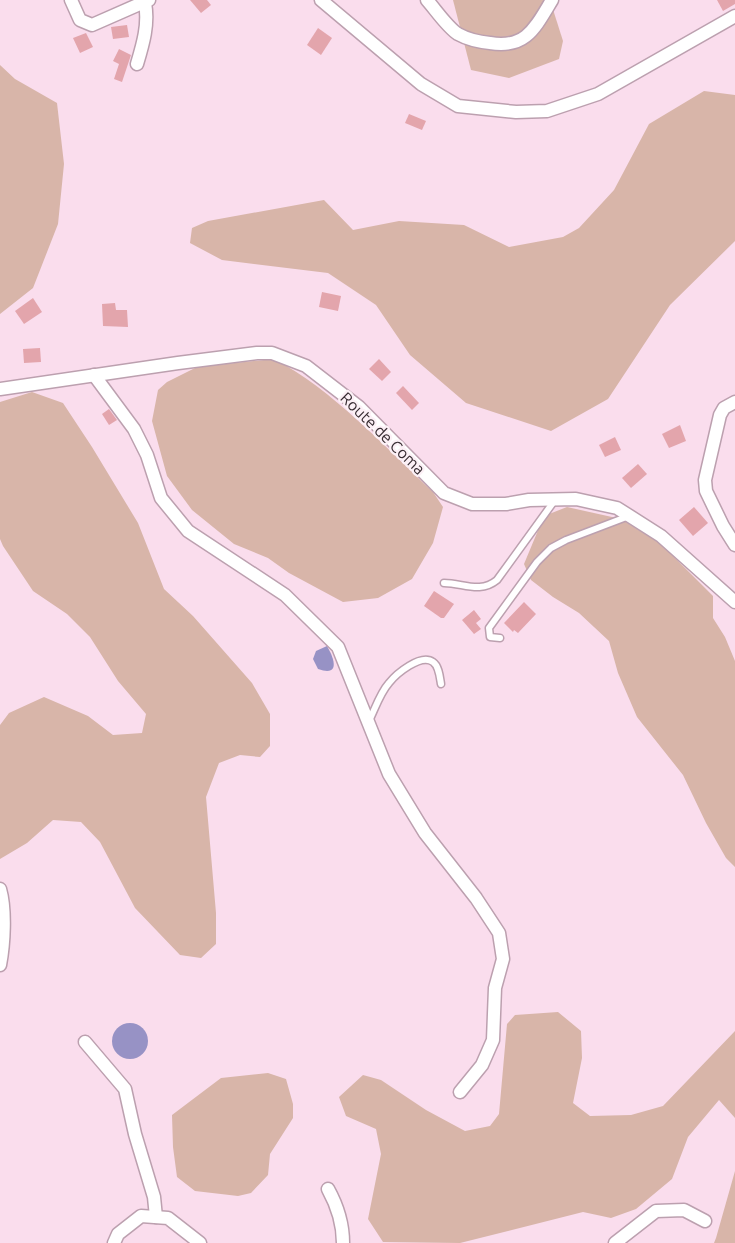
<svg xmlns="http://www.w3.org/2000/svg" width="735" height="1243" font-family="Ubuntu,sans-serif">
<style>
.green{fill:#d8b5a9}
.water{fill:#9792c5}
.building{fill:#e3a5ac}
.lines{fill:none;stroke-linecap:round;stroke-linejoin:round}
.service-casing{stroke:#bca0af;stroke-width:9}
.minor-casing{stroke:#bca0af;stroke-width:15}
.service{stroke:#fff;stroke-width:6}
.minor{stroke:#fff;stroke-width:12}
.labels{text-anchor:middle;stroke-width:4.5;stroke-linejoin:round;paint-order:stroke}
.street-label{font-size:16px;fill:#382d33;stroke:#fcf0f6}
</style>
<rect width="100%" height="100%" fill="#fadded"/>
<!-- green -->
<g class="green">
<path d="M453,0H550L563,41L559,59L509,78L471,70Z"/>
<path d="M0,65L15,79L57,103L64,164L58,224L33,288L0,314Z"/>
<path d="M704,91L735,95V241L670,305L608,399L551,431L466,403L410,355L376,305L328,273L222,260L190,243L192,228L208,221L324,200L353,230L399,221L464,225L509,247L563,237L579,228L614,190L649,124Z"/>
<path d="M274,359C332,389 385,447 433,492L443,507L433,543L412,579L378,598L343,602L289,573L268,558L234,544L192,510L167,476L152,421L158,390L167,382L197,367Z"/>
<path d="M32,392L63,403L92,447L138,523L164,589L193,616L252,683L270,714V746L260,757L240,755L219,763L206,797L216,913V944L201,958L180,955L135,908L100,842L81,822L53,820L27,843L0,859V725L9,713L44,697L88,716L113,735L142,733L146,714L118,681L90,637L67,614L33,591L3,546L0,539V402Z"/>
<path d="M567,507L621,519L661,544L713,596V618L725,637L735,661V867L726,858L706,823L683,775L637,717L618,673L609,641L579,613L553,597L531,580L524,564L544,516Z"/>
<path d="M558,1012L581,1031L582,1058L573,1103L590,1116L631,1115L663,1106L735,1031V1118L719,1100L688,1137L672,1179L636,1209L611,1218L583,1212L460,1243L383,1242L368,1219L381,1154L376,1129L346,1116L339,1097L363,1075L381,1080L426,1110L465,1131L490,1126L499,1114L507,1024L515,1015Z"/>
<path d="M268,1073L286,1079L293,1104V1118L270,1154L268,1175L251,1193L238,1196L195,1191L177,1177L173,1147L172,1115L221,1078Z"/>
<path d="M735,1171V1243H714L716,1238Z"/>
</g>
<!-- water -->
<g class="water">
<path d="M327,646C334,658 341,677 318,669L313,659L316,651Z"/>
<circle cx="130" cy="1041" r="18"/>
</g>
<!-- building -->
<g class="building">
<path d="M190,0H207L211,5L201,13Z"/>
<path d="M717,0H735V4L723,11Z"/>
<path d="M127,25L129,37L113,39L111,27Z"/>
<path d="M318,28L332,38L321,55L307,45Z"/>
<path d="M86,33L93,47L80,53L73,38Z"/>
<path d="M119,49L131,55L122,82L114,79L119,64L113,61Z"/>
<path d="M409,114L426,121L422,130L405,123Z"/>
<path d="M322,292L341,296L338,311L319,307Z"/>
<path d="M33,298L42,312L24,324L15,311Z"/>
<path d="M115,303L116,310H127L128,327L103,326L102,304Z"/>
<path d="M40,348L41,362L24,363L23,349Z"/>
<path d="M379,359L391,372L382,381L369,369Z"/>
<path d="M403,386L419,403L412,410L396,393Z"/>
<path d="M109,409L117,420L109,425L102,414Z"/>
<path d="M680,425L686,441L669,448L662,434Z"/>
<path d="M615,437L621,450L605,457L599,445Z"/>
<path d="M638,464L647,474L631,488L622,478Z"/>
<path d="M694,507L708,523L693,536L679,520Z"/>
<path d="M434,591L454,604L444,618H441L424,606Z"/>
<path d="M524,602L536,614L518,633L514,630L513,632L504,623Z"/>
<path d="M474,610L481,619L476,623L481,629L474,634L462,620Z"/>
</g>
<g class="lines">
<defs>
<g id="service">
<path d="M444,583C463,583 480,594 497,580L555,500"/>
<path d="M500,638L490,637L489,628L537,562L551,548L566,540L629,516"/>
<path d="M369,721C375,709 380,693 389,683C396,674 421,653 433,662C439,666 440,678 441,684"/>
</g>
<g id="minor">
<path d="M71,0L80,20L92,25L149,0"/>
<path d="M321,0L421,84L458,106L516,112L547,111L598,94L735,16"/>
<path d="M427,0C435,9 448,28 458,34C467,39 480,42 490,43C526,49 535,28 552,0"/>
<path d="M137,64C143,44 149,24 145,3"/>
<path d="M94,375L134,429L147,455L161,498L188,531L285,595L338,647L389,774L425,833L476,898L499,933L503,959L495,988L493,1040L482,1065L460,1092"/>
<path d="M0,389L178,363L257,353H272L306,366L359,407L444,493L472,504H506L529,500L576,499L617,508L661,536L735,602"/>
<path d="M735,402L724,408L720,415L705,480L706,491L723,526L735,545"/>
<path d="M0,889C6,910 4,944 0,965"/>
<path d="M85,1042L125,1089L135,1134L154,1197L156,1217"/>
<path d="M328,1189C338,1207 343,1223 343,1243"/>
<path d="M114,1243L118,1234L141,1216L168,1218L200,1243"/>
<path d="M615,1243L656,1211L684,1210L705,1221"/>
</g>
</defs>
<!-- service casing -->
<use href="#service" class="service-casing"/>
<!-- minor casing -->
<use href="#minor" class="minor-casing"/>
<!-- service -->
<use href="#service" class="service"/>
<!-- minor -->
<use href="#minor" class="minor"/>
</g>
<g class="labels">
<!-- street labels -->
<g class="street-label">
<text transform="translate(383 433) rotate(44)" y="6">Route de Coma</text>
</g>
</g>
</svg>
